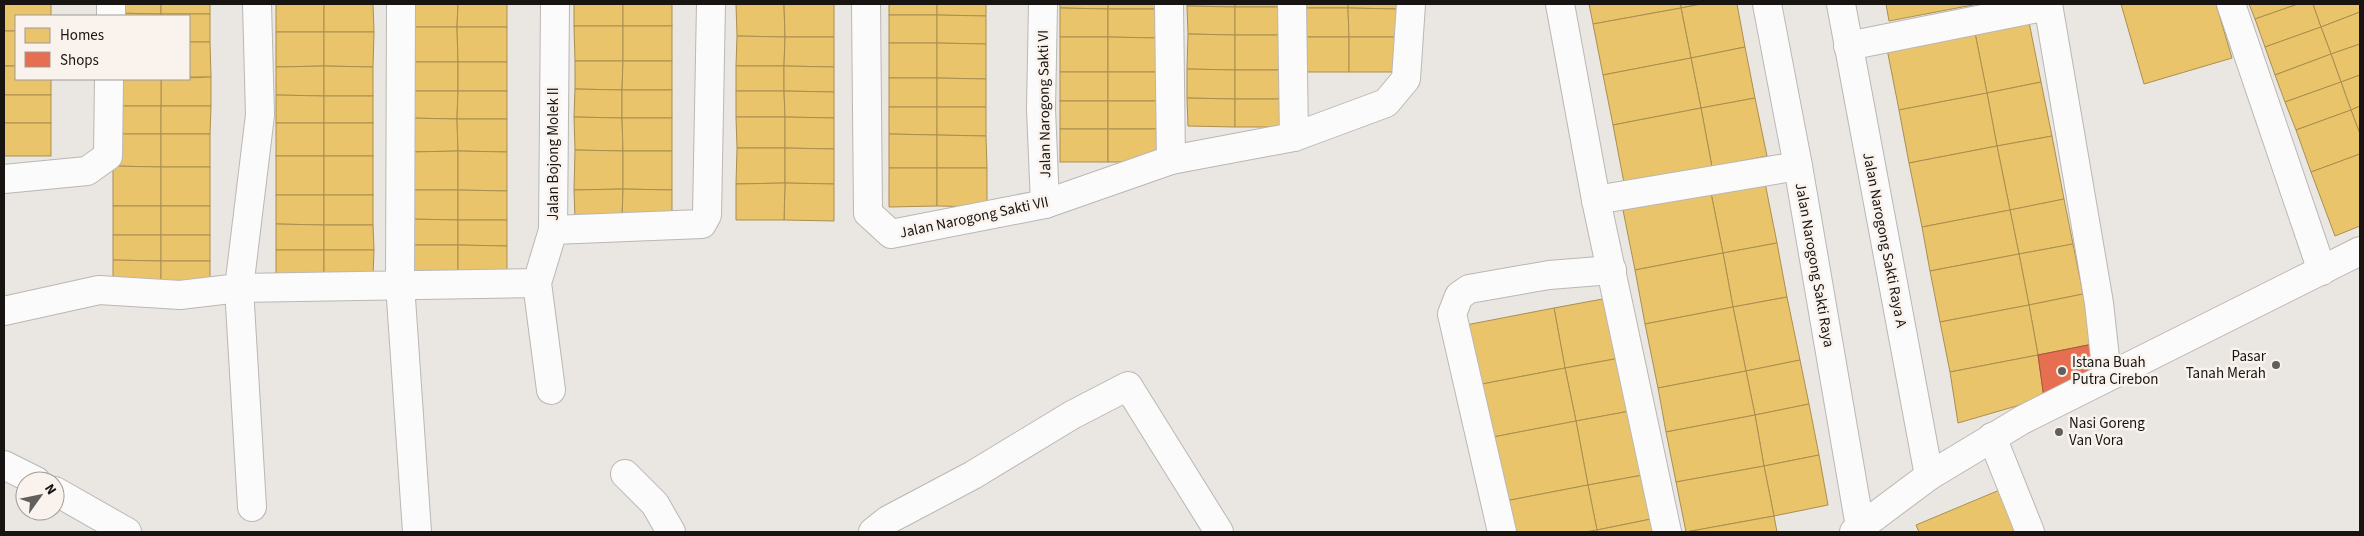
<svg xmlns="http://www.w3.org/2000/svg" width="2364" height="536" font-family="'Source Sans 3',sans-serif">
<style>
.homes{fill:#e9c46a;stroke:#aa8f50}
.shops{fill:#e76f51;stroke:#a9543e}
.lines{fill:none;stroke-linecap:round;stroke-linejoin:round}
.street-casing{stroke:#bab7b4;stroke-width:30}
.secondary-casing{stroke:#bab7b4;stroke-width:30}
.street{stroke:#fcfbfb;stroke-width:28}
.secondary{stroke:#fcfbfb;stroke-width:28}
.poi-dot{fill:#615e5b;stroke:#faf2ec;stroke-width:2}
.labels{text-anchor:middle;stroke-width:5;stroke-linejoin:round;paint-order:stroke}
.street-label{font-size:15px;fill:#171412;stroke:#faf2ec}
.poi-label{font-size:15px;fill:#171412;stroke:#faf2ec;text-anchor:start}
</style>
<rect width="100%" height="100%" fill="#eae6e2"/>
<!-- homes -->
<g class="homes">
<path d="M4,4H51V16H16V31H4Z"/>
<path d="M113,4H161V14L113,13Z"/>
<rect x="161" y="4" width="49" height="10"/>
<rect x="276" y="4" width="48" height="28"/>
<path d="M324,4H373L374,32H324Z"/>
<path d="M409,4H458L457,27H410Z"/>
<path d="M458,4H507V27H457Z"/>
<rect x="574" y="4" width="49" height="22"/>
<rect x="623" y="4" width="49" height="22"/>
<path d="M736,4H784L785,37L737,36Z"/>
<path d="M784,4H834V37H785Z"/>
<rect x="889" y="4" width="48" height="11"/>
<path d="M937,4H986V16L937,15Z"/>
<path d="M1060,4H1108V9L1060,8Z"/>
<rect x="1108" y="4" width="50" height="5"/>
<path d="M1187,4H1235V7L1187,6Z"/>
<rect x="1235" y="4" width="50" height="3"/>
<rect x="1301" y="4" width="47" height="4"/>
<path d="M1348,4H1398V9L1348,8Z"/>
<path d="M1589,4H1681V8L1593,24Z"/>
<path d="M1681,4H1701L1681,8Z"/>
<path d="M1701,4H1737L1745,47L1691,58L1681,8Z"/>
<path d="M1886,4H1978L1889,21Z"/>
<path d="M2121,4H2216L2232,58L2144,84Z"/>
<path d="M2249,4H2298L2255,19Z"/>
<path d="M2298,4H2313L2321,27L2265,47L2255,19Z"/>
<path d="M2313,4H2360V12L2321,27Z"/>
<path d="M1187,6L1235,7V35L1188,34Z"/>
<rect x="1235" y="7" width="50" height="28"/>
<path d="M1060,8L1108,9V37H1060Z"/>
<path d="M1301,8H1348L1349,37H1301Z"/>
<path d="M1348,8L1398,9V37H1349Z"/>
<path d="M1681,8L1691,58L1603,75L1593,24Z"/>
<path d="M1108,9H1158V38L1108,37Z"/>
<path d="M2360,12V44L2331,54L2321,27Z"/>
<path d="M113,13L161,14V16H113Z"/>
<path d="M161,14H210V42H189V16H161Z"/>
<rect x="889" y="15" width="48" height="28"/>
<path d="M937,15L986,16V44L937,43Z"/>
<path d="M2029,22L2041,82L1987,93L1975,33Z"/>
<path d="M574,26H623V61H575Z"/>
<rect x="623" y="26" width="49" height="35"/>
<path d="M410,27H457L458,62H410Z"/>
<path d="M457,27H507V62H458Z"/>
<path d="M2321,27L2331,54L2275,75L2265,47Z"/>
<rect x="4" y="31" width="12" height="35"/>
<path d="M276,32H324V66L276,67Z"/>
<path d="M324,32H374L373,67L324,66Z"/>
<path d="M1975,33L1987,93L1899,110L1887,49Z"/>
<path d="M1188,34L1235,35V70L1187,69Z"/>
<rect x="1235" y="35" width="50" height="35"/>
<path d="M737,36L785,37L784,66H736Z"/>
<path d="M785,37H834V67L784,66Z"/>
<rect x="1060" y="37" width="48" height="35"/>
<path d="M1108,37L1158,38V72H1108Z"/>
<path d="M1301,37H1349V72H1300Z"/>
<rect x="1349" y="37" width="49" height="35"/>
<path d="M189,42H210L211,77H189Z"/>
<rect x="889" y="43" width="48" height="35"/>
<path d="M937,43L986,44V79L937,78Z"/>
<path d="M2360,44V75L2341,82L2331,54Z"/>
<path d="M1745,47L1755,98L1701,108L1691,58Z"/>
<path d="M2331,54L2341,82L2285,102L2275,75Z"/>
<path d="M1691,58L1701,108L1613,125L1603,75Z"/>
<path d="M575,61H623L622,90L575,89Z"/>
<path d="M623,61H672V90H622Z"/>
<rect x="410" y="62" width="48" height="29"/>
<rect x="458" y="62" width="49" height="29"/>
<path d="M4,66H16V79H51V95H4Z"/>
<path d="M324,66V96L276,95V67Z"/>
<path d="M324,66L373,67V96H324Z"/>
<rect x="736" y="66" width="48" height="25"/>
<path d="M784,66L834,67V92L784,91Z"/>
<path d="M1187,69L1235,70V99L1187,98Z"/>
<rect x="1235" y="70" width="50" height="29"/>
<rect x="1060" y="72" width="48" height="29"/>
<rect x="1108" y="72" width="50" height="29"/>
<path d="M2360,75V106L2351,110L2341,82Z"/>
<path d="M211,77V106H161V79Z"/>
<rect x="889" y="78" width="48" height="29"/>
<path d="M937,78L986,79V107H937Z"/>
<rect x="113" y="79" width="48" height="27"/>
<path d="M2041,82L2052,136L1997,146L1987,93Z"/>
<path d="M2341,82L2351,110L2296,130L2285,102Z"/>
<path d="M575,89L622,90V118L574,117Z"/>
<rect x="622" y="90" width="50" height="28"/>
<path d="M410,91H458L457,119L409,118Z"/>
<path d="M458,91H507V119H457Z"/>
<path d="M736,91H784L785,117H736Z"/>
<path d="M784,91L834,92V118L785,117Z"/>
<path d="M1987,93L1997,146L1909,163L1899,110Z"/>
<rect x="4" y="95" width="47" height="28"/>
<path d="M276,95L324,96V123H276Z"/>
<rect x="324" y="96" width="49" height="27"/>
<path d="M1187,98L1235,99V127L1188,126Z"/>
<path d="M1755,98L1767,156L1712,167L1701,108Z"/>
<rect x="1235" y="99" width="50" height="28"/>
<rect x="1060" y="101" width="48" height="28"/>
<rect x="1108" y="101" width="50" height="28"/>
<rect x="113" y="106" width="48" height="28"/>
<path d="M161,106H211L210,134H161Z"/>
<path d="M2360,106V134L2351,110Z"/>
<path d="M889,107H937V135L889,134Z"/>
<path d="M937,107H986V136L937,135Z"/>
<path d="M1701,108L1712,167L1624,183L1613,125Z"/>
<path d="M2351,110L2360,134V154L2311,172L2296,130Z"/>
<path d="M574,117L622,118L623,151L575,150Z"/>
<path d="M736,117H785V148H737Z"/>
<path d="M785,117L834,118V149L785,148Z"/>
<path d="M409,118L457,119L458,151L410,152Z"/>
<path d="M622,118H672V151H623Z"/>
<path d="M457,119H507V152L458,151Z"/>
<rect x="4" y="123" width="47" height="33"/>
<rect x="276" y="123" width="48" height="33"/>
<rect x="324" y="123" width="49" height="33"/>
<rect x="1060" y="129" width="48" height="33"/>
<rect x="1108" y="129" width="50" height="33"/>
<path d="M113,134H161V167L113,166Z"/>
<rect x="161" y="134" width="49" height="33"/>
<path d="M889,134L937,135V168H889Z"/>
<path d="M937,135L986,136L987,168H937Z"/>
<path d="M2052,136L2064,199L2010,210L1997,146Z"/>
<path d="M1997,146L2010,210L1922,227L1909,163Z"/>
<path d="M737,148H785V183L736,184Z"/>
<path d="M785,148L834,149V184L785,183Z"/>
<path d="M575,150L623,151V189L574,190Z"/>
<path d="M458,151V190H410V152Z"/>
<path d="M458,151L507,152V191L458,190Z"/>
<path d="M623,151H672V190L623,189Z"/>
<path d="M2360,154V226L2335,236L2311,172Z"/>
<rect x="276" y="156" width="48" height="39"/>
<rect x="324" y="156" width="49" height="39"/>
<path d="M113,166L161,167V206H113Z"/>
<rect x="161" y="167" width="49" height="39"/>
<path d="M889,168H937V206L889,207Z"/>
<path d="M937,168H987V207L937,206Z"/>
<path d="M785,183L834,184V221L784,220Z"/>
<path d="M785,183L784,220H736V184Z"/>
<path d="M1765,183L1777,243L1723,253L1711,193Z"/>
<path d="M623,189L622,219H575L574,190Z"/>
<path d="M623,189L672,190V219H622Z"/>
<path d="M410,190H458V220L409,219Z"/>
<path d="M458,190L507,191V220H458Z"/>
<path d="M1711,193L1723,253L1635,270L1623,210Z"/>
<path d="M276,195H324V225L276,224Z"/>
<rect x="324" y="195" width="49" height="30"/>
<path d="M2064,199L2073,244L2019,254L2010,210Z"/>
<rect x="113" y="206" width="48" height="29"/>
<rect x="161" y="206" width="49" height="29"/>
<path d="M2010,210L2019,254L1930,271L1922,227Z"/>
<path d="M409,219L458,220V245H410Z"/>
<path d="M458,220H507V246L458,245Z"/>
<path d="M276,224L324,225V250H276Z"/>
<path d="M324,225H373L374,250H324Z"/>
<path d="M113,235H161V261L113,260Z"/>
<rect x="161" y="235" width="49" height="26"/>
<path d="M1777,243L1787,297L1733,307L1723,253Z"/>
<path d="M2073,244L2083,294L2029,305L2019,254Z"/>
<path d="M410,245H458V271H409Z"/>
<path d="M458,245L507,246V272L458,271Z"/>
<rect x="276" y="250" width="48" height="26"/>
<path d="M324,250H374L373,276H324Z"/>
<path d="M1723,253L1733,307L1645,324L1635,270Z"/>
<path d="M2019,254L2029,305L1940,322L1930,271Z"/>
<path d="M113,260L161,261V287H113Z"/>
<rect x="161" y="261" width="49" height="26"/>
<path d="M2083,294L2093,344L2038,355L2029,305Z"/>
<path d="M1787,297L1800,360L1746,371L1733,307Z"/>
<path d="M1608,298L1620,358L1565,368L1554,308Z"/>
<path d="M2029,305L2038,355L1950,372L1940,322Z"/>
<path d="M1733,307L1746,371L1658,388L1645,324Z"/>
<path d="M1554,308L1565,368L1477,385L1466,325Z"/>
<path d="M2038,355L2044,398L1958,423L1950,372Z"/>
<path d="M1620,358L1630,411L1576,421L1565,368Z"/>
<path d="M1800,360L1809,404L1755,415L1746,371Z"/>
<path d="M1565,368L1576,421L1488,438L1477,385Z"/>
<path d="M1746,371L1755,415L1666,432L1658,388Z"/>
<path d="M1809,404L1819,455L1764,466L1755,415Z"/>
<path d="M1630,411L1643,475L1588,485L1576,421Z"/>
<path d="M1755,415L1764,466L1676,482L1666,432Z"/>
<path d="M1576,421L1588,485L1500,502L1488,438Z"/>
<path d="M1819,455L1828,505L1774,516L1764,466Z"/>
<path d="M1764,466L1774,516L1686,532L1676,482Z"/>
<path d="M1643,475L1651,519L1597,530L1588,485Z"/>
<path d="M1588,485L1597,530L1584,532H1507L1500,502Z"/>
<path d="M2002,489L2021,532H1919L1916,525Z"/>
<path d="M1774,516L1777,532H1686Z"/>
<path d="M1651,519L1654,532H1598L1597,530Z"/>
</g>
<!-- shops -->
<path class="shops" d="M2093,344L2091,374L2044,398L2038,355Z"/>
<g class="lines">
<defs>
<g id="street">
<path d="M401,4L400,284L417,532"/>
<path d="M866,4L868,213L891,234L1045,204L1171,160L1294,137L1386,103L1406,79L1411,4"/>
<path d="M1043,4L1041,109L1045,204"/>
<path d="M1169,4L1171,160"/>
<path d="M1292,4L1294,137"/>
<path d="M1560,4L1596,200L1667,532"/>
<path d="M2048,4L2099,303L2107,376"/>
<path d="M2231,4L2322,271"/>
<path d="M111,16V4"/>
<path d="M1848,46L2048,6"/>
<path d="M4,179L87,171L108,156L109,79"/>
<path d="M1596,200L1798,166"/>
<path d="M553,230L702,224L707,215L711,4"/>
<path d="M4,311L99,290L180,295L239,288L537,283"/>
<path d="M551,390L537,283L553,230L555,4"/>
<path d="M1992,437L2030,532"/>
<path d="M4,465L36,481"/>
<path d="M625,474L655,504L671,532"/>
<path d="M1929,476L2022,420L2360,251"/>
<path d="M55,491L127,532"/>
<path d="M252,507L239,288L260,115L257,4"/>
<path d="M873,532L888,520L973,475L1072,415L1128,386L1219,532"/>
<path d="M1502,532L1452,314L1459,296L1469,289L1549,275L1612,270"/>
</g>
<g id="secondary">
<path d="M1767,4L1798,166L1860,527"/>
<path d="M1841,4L1929,476L1854,532"/>
</g>
</defs>
<!-- street casing -->
<use href="#street" class="street-casing"/>
<!-- secondary casing -->
<use href="#secondary" class="secondary-casing"/>
<!-- street -->
<use href="#street" class="street"/>
<!-- secondary -->
<use href="#secondary" class="secondary"/>
</g>
<!-- markers -->
<g class="poi-dot">
<circle cx="2276" cy="365" r="5"/>
<circle cx="2062" cy="371" r="5"/>
<circle cx="2059" cy="432" r="5"/>
</g>
<g class="labels">
<!-- street labels -->
<g class="street-label">
<text transform="translate(1044 104) rotate(-91)" y="5">Jalan Narogong Sakti VI</text>
<text transform="translate(553 154) rotate(-90)" y="5">Jalan Bojong Molek II</text>
<text transform="translate(974 217) rotate(-12)" y="5">Jalan Narogong Sakti VII</text>
<text transform="translate(1885 240) rotate(79)" y="5">Jalan Narogong Sakti Raya A</text>
<text transform="translate(1815 265) rotate(80)" y="5">Jalan Narogong Sakti Raya</text>
</g>
<!-- poi labels -->
<g class="poi-label">
<text x="2266" y="361" text-anchor="end">Pasar<tspan x="2266" dy="17">Tanah Merah</tspan></text>
<text x="2072" y="367">Istana Buah<tspan x="2072" dy="17">Putra Cirebon</tspan></text>
<text x="2069" y="428">Nasi Goreng<tspan x="2069" dy="17">Van Vora</tspan></text>
</g>
</g>
<!-- border -->
<rect width="2364" height="536" fill="none" stroke="#171412" stroke-width="10"/>
<!-- legend -->
<rect x="15" y="15" width="175" height="65" fill="#faf2ec" stroke="#9f9995"/>
<rect x="25" y="28" width="25" height="15" fill="#e9c46a" stroke="#9f9995"/>
<text x="60" y="40" font-size="15" fill="#171412">Homes</text>
<rect x="25" y="52" width="25" height="15" fill="#e76f51" stroke="#9f9995"/>
<text x="60" y="65" font-size="15" fill="#171412">Shops</text>
<!-- north arrow -->
<g transform="translate(40 496) rotate(57)"><circle r="24" fill="#faf2ec" stroke="#9f9995"/>
<path d="M0-4L9 19L0 12L-9 19Z" fill="#615e5b"/>
<text y="-8" font-size="14" font-weight="bold" text-anchor="middle" fill="#171412">N</text>
</g>
</svg>
